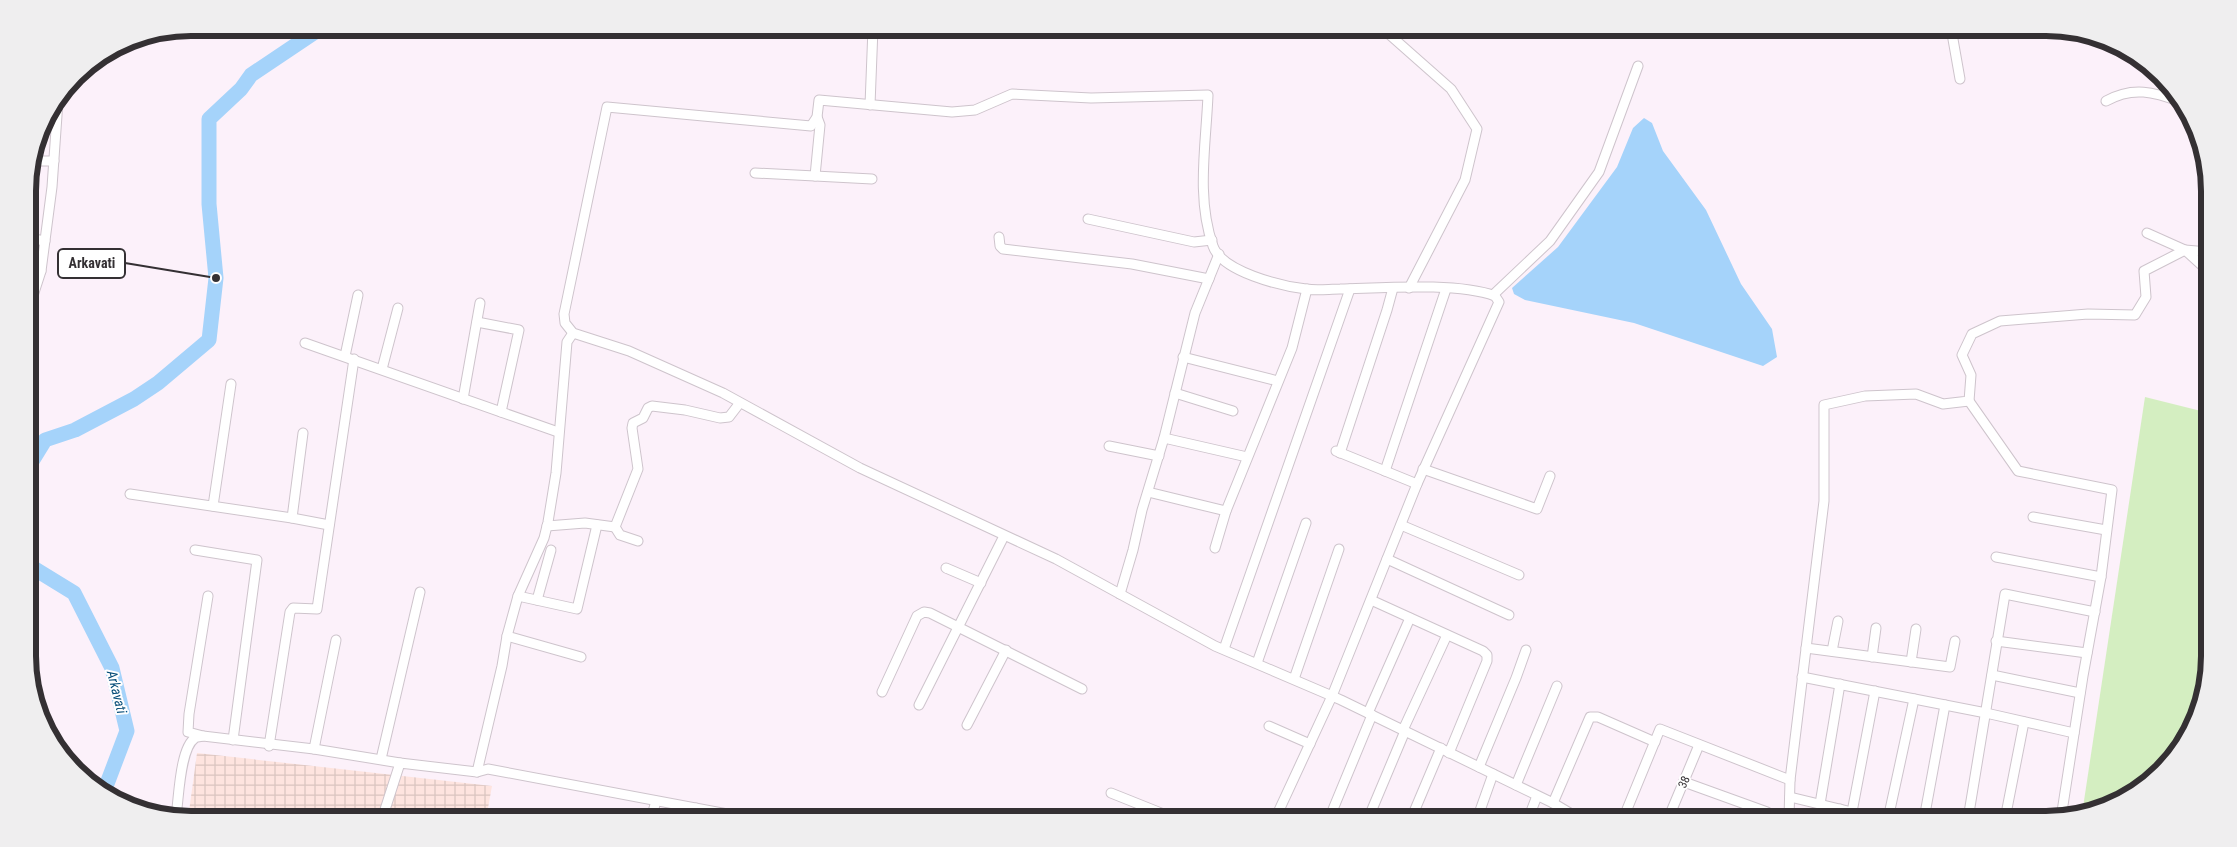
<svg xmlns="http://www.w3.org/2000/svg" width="2237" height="847" font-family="'Roboto Condensed',sans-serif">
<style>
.industrial{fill:url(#industrial-grid)}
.green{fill:#d4eec1}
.water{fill:#a5d3fa}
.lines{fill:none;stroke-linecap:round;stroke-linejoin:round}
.river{stroke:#a5d3fa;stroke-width:15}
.minor-casing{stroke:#cec4cc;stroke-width:11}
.minor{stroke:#fff;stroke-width:9}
.labels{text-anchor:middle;stroke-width:4;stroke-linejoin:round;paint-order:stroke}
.street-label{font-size:12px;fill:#343033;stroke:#fff}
.water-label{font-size:14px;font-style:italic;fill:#024a76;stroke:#fff}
.rim{fill:none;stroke:#343033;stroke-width:6}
.leader{fill:none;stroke:#343033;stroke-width:2}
.callout-dot{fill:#343033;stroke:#fff;stroke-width:2}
.callout{fill:#fff;stroke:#343033;stroke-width:2}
.callout-label{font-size:14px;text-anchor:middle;font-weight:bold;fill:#343033}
</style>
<defs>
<pattern id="industrial-grid" width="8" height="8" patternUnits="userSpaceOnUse" patternTransform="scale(1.25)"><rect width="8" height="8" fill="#fee4df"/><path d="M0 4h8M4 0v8" fill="none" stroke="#dac4c0"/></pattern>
</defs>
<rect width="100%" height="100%" fill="#fcf1fa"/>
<!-- industrial -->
<path class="industrial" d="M197,753L492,786L486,819H188Z"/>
<!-- green -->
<path class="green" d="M2145,397L2209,413V656L2201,708L2176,755L2145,786L2099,811L2082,814Z"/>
<!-- water -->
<path class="water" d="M1644,118L1652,123L1663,151L1706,210L1741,284L1772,329L1777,357L1763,366L1634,323L1525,300L1514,294L1512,288L1558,247L1617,167L1633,128Z"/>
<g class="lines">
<!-- river -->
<g class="river">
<path d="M29,466L45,440L75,430L134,399L158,383L209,340L216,278L209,204V119L241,89L251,75L321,28"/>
<path d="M30,566L74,593L112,668L127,731L105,789"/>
</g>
<defs>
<g id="minor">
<path d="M1382,28L1451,89L1477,129L1465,180L1409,288"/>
<path d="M1951,28L1960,79"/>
<path d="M2106,101C2133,86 2154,92 2181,102"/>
<path d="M870,105L873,28"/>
<path d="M2205,160L2208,209"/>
<path d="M33,161H54"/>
<path d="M755,173L815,176L820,125L817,117"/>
<path d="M815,176L872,179"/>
<path d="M1088,219L1194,242L1212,240"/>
<path d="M2147,233L2185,250L2208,271"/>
<path d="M999,237L1000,246L1003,249L1132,264L1209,279"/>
<path d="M28,238L45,241"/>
<path d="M28,268L41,271"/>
<path d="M1493,295L1550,241L1599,172L1638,66"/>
<path d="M29,308L41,271L52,187L58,101"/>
<path d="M477,322L519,330L501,412"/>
<path d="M305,343L558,432"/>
<path d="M345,356L358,295"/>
<path d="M1183,357L1278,381"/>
<path d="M382,369L398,308"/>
<path d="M1175,393L1233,411"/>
<path d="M463,399L480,303"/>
<path d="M1969,401L2018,471L2112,490L2101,577L2083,676L2061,818"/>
<path d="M1164,438L1247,457"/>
<path d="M1109,446L1159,456"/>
<path d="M1336,451L1417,484"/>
<path d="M1340,453L1387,310L1393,288"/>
<path d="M1423,469L1537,509L1550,476"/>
<path d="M1385,471L1446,289"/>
<path d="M1148,492L1226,511"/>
<path d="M130,494L292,518L329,525"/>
<path d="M213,506L231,384"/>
<path d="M2033,517L2106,530"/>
<path d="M292,518L303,433"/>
<path d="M1401,525L1519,575"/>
<path d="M547,526L585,523L615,527L638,469L632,428L633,423L643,418L648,408L652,406L685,410L720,418L729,417L739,404"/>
<path d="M615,527L620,535L638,541"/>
<path d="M1215,548L1226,511L1292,348L1307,289"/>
<path d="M195,550L257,560L233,740"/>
<path d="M1996,557L2101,577"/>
<path d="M1387,559L1509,615"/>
<path d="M946,568L981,583"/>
<path d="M1120,594L1133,550L1142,510L1164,438L1195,313L1219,254"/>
<path d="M208,596L189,714L188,732L203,736L314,749L400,763"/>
<path d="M518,596L577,609L597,525"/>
<path d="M537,600L551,550"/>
<path d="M1371,600L1483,651L1487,655V661L1449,753"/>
<path d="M507,636L581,657"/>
<path d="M1996,641L2087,653"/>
<path d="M1806,648L1950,667L1955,641"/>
<path d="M1224,649L1350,289"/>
<path d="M1832,651L1838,621"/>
<path d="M1872,657L1876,628"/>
<path d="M1911,662L1916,629"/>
<path d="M1257,663L1306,523"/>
<path d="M1992,675L2080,693"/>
<path d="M1802,677L1986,713L2074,733"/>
<path d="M1294,679L1339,549"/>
<path d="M882,692L917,616L924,612L930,613L1082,689"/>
<path d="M919,705L1004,536"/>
<path d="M1368,713L1410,618"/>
<path d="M967,725L1006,650"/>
<path d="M1269,726L1310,744"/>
<path d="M1403,730L1447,635"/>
<path d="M269,746L290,612L293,608L317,609L354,359"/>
<path d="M314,749L336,640"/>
<path d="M381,759L420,592"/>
<path d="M1479,767L1516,678L1526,650"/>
<path d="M477,772L502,666L507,636L518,596L544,538L548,522L556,473L567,342L573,333"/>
<path d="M1684,782L1767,812"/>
<path d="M1516,785L1557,686"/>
<path d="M1111,793L1176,819"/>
<path d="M1790,797L1881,819"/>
<path d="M1553,803L1590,717H1598L1655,742"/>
<path d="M1820,804L1840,684"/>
<path d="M177,808C179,792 181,747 195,738C197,737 200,737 203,736"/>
<path d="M1852,812L1875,691"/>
<path d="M382,819L400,763L477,772L488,769L754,819"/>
<path d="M651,819L656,801"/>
<path d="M693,819L696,808"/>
<path d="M1275,819L1332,696L1417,484L1499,302L1495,296C1457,282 1382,288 1340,289C1329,289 1317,291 1306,289C1281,286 1222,272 1213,246C1196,198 1206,145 1208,95L1091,98L1012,94L975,110L952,112L819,100L817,117L811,126L607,107L564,314L565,323L573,333L629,351L723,393L860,468L1056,559L1215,646L1332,696L1341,700L1553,803L1580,819"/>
<path d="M1329,819L1372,715"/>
<path d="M1368,819L1405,731"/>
<path d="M1411,819L1441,748"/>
<path d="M1477,819L1493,774"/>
<path d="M1528,819L1537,796"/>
<path d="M1623,819L1660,729L1790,780"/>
<path d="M1668,819L1699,745"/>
<path d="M1789,819L1790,780L1824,501V405L1865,396L1916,394L1943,404L1969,401L1971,375L1962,355L1972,334L2000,321L2088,314L2135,315L2146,297L2144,271L2185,250L2208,252"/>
<path d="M1837,819L1840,809"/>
<path d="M1888,819L1914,699"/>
<path d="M1924,819L1945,705"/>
<path d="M1968,819L2005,594L2095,612"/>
<path d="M2005,819L2024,722"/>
</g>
</defs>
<!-- minor casing -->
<use href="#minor" class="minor-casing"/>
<!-- minor -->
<use href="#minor" class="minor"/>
</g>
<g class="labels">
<!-- street labels -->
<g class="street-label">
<text transform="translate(1684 782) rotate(-66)" y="4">38</text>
</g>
<!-- water labels -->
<g class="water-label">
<text transform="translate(117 692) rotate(76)" y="5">Arkavati</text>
</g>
</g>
<!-- crop -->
<path d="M0 0H2237V847H0ZM191 36H2046A155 155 0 0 1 2201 191V656A155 155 0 0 1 2046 811H191A155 155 0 0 1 36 656V191A155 155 0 0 1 191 36Z" fill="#efeeef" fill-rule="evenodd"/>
<path class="rim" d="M191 36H2046A155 155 0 0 1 2201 191V656A155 155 0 0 1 2046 811H191A155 155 0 0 1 36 656V191A155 155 0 0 1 191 36Z"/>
<!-- callouts -->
<path class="leader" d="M216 278L125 263"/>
<circle class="callout-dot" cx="216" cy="278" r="5"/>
<rect class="callout" x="58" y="249" width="67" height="29" rx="5"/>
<g class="callout-label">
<text x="92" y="268">Arkavati</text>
</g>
</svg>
